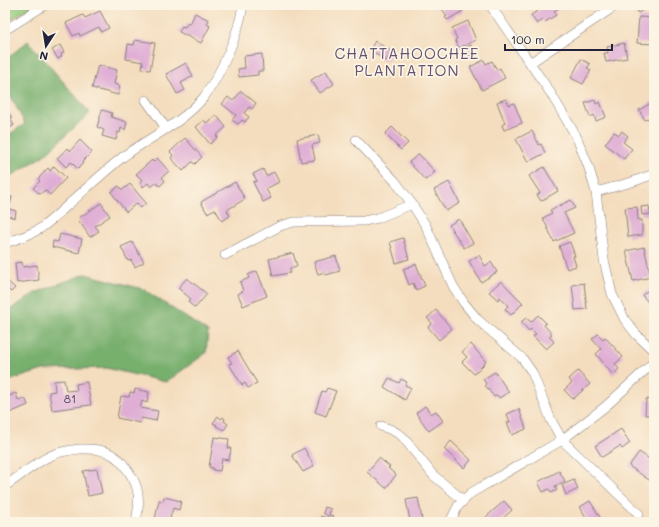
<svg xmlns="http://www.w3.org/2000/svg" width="659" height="527" font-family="Mali,sans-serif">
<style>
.green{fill:#94cb7e;stroke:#5b765c}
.forest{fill:#77af6d;stroke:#4c6854}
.building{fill:#dfaed5}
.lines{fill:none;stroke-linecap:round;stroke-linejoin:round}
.street-casing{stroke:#8b807c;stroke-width:10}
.street{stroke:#fff;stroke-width:9}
.labels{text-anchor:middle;stroke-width:3.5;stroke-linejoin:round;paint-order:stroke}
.number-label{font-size:12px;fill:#514562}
.neighbourhood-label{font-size:15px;letter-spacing:1px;fill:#645371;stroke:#fcf5e5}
</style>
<rect width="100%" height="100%" fill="#fcf5e5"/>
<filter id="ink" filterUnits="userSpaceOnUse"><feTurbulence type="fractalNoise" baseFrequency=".025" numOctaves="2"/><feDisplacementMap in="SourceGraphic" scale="8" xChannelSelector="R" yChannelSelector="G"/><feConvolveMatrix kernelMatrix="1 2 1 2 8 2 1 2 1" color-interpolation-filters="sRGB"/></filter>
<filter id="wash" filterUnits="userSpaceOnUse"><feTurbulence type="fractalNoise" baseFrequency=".012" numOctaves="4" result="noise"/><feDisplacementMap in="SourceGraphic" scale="16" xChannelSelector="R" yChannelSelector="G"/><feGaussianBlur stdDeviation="0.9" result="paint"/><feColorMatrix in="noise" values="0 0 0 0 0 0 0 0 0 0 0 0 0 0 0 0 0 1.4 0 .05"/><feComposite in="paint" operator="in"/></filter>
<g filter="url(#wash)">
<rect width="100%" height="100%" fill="#f4ddbe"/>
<!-- green -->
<path class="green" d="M5,5H34L5,23Z"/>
<!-- forest -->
<g class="forest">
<path d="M28,41L90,113L43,156L5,180V137L25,124L5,85V60Z"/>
<path d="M85,274L143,289L208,332L206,353L166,382L106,368L43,370L5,382V313L35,293Z"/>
</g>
<g id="blocks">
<!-- building -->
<g class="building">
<path d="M439,5H459L463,11L447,20L445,17L447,16Z"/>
<path d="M547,5H560L561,7L554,11L556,15L545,22L543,20L537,24L531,15Z"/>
<path d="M634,5H651L638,13Z"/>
<path d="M100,11L109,28L101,32L99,27L80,36L79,33L73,36L66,23L83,15L85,18Z"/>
<path d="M195,13L209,20L207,24L210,26L201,43L179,32L182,26L185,27L188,23L190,24Z"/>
<path d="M639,17L654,18V44L637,43Z"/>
<path d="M468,21L476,40L459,48L455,40L457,39L452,28Z"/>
<path d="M135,40L155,43L150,70L142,69L143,62L126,59L128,44L134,45Z"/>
<path d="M375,41L392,52L386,61L370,50Z"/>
<path d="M624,43L627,58L606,62L604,53H608L607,47Z"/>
<path d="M60,45L64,52L61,54L62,56L58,59L52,50Z"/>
<path d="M471,45L475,53L465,58L461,49Z"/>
<path d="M262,54L263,71H258V75L239,77L238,69L245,68L244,56Z"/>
<path d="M581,59L590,64L587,68L591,70L583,84L571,78Z"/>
<path d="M484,60L486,64L492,61L497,70L500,68L505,78L482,90L470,67Z"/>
<path d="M186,63L193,76L181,83L185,90L177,94L166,74Z"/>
<path d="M98,65L117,70L114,84L120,86L118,95L92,88Z"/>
<path d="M326,71L334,84L320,93L311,80Z"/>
<path d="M241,91L256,103L252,109L249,107L244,113L249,117L245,122L242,120L238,124L232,120L236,115L222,104L228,97L233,101Z"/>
<path d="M506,99L509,105L514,103L522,123L504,130L502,125L505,123L497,102Z"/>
<path d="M595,100L596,104L600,102L606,117L596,121L594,115L590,117L585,103Z"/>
<path d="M654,101V115L645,120L639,110Z"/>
<path d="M7,110L12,118L10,119L14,125L10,128L7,123L5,124V111Z"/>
<path d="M102,110L112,113L111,117L127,122L125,130L121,128L120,133L118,132L116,140L102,136L104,130L97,127Z"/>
<path d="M216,115L226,127L216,136L218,137L210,144L196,127L204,120L206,123Z"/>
<path d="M392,127L408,143L401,150L385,134Z"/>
<path d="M532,131L539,145L541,144L545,153L528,162L516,139Z"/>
<path d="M622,131L628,136L623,142L632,149L624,159L605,144L614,132L619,135Z"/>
<path d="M318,135L320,143L312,145L315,160L301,162L297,139Z"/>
<path d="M185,138L202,157L195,164L192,162L183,171L171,158L173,155L170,152Z"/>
<path d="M80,140L92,152L82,162L83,163L78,169L71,162L66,167L57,158L68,148L70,151Z"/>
<path d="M419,154L435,172L425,180L409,162Z"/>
<path d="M157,158L169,171L162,177L165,181L160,186L156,183L151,187L148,183L143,187L140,182L142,180L136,174L152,160L153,162Z"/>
<path d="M54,166L66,178L50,195L45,190L40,194L33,188L40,181L38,179L48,168L50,171Z"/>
<path d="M544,167L558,191L541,201L537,195L540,193L529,176Z"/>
<path d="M263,169L266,176L274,172L279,182L266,189L271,198L263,202L253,182L257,181L253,174Z"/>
<path d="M235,182L245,199L227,210L230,216L222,221L215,209L207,213L201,202Z"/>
<path d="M449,182L460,203L446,211L434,190Z"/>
<path d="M130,184L146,203L141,208L137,203L126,212L111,192L119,186L122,190Z"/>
<path d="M5,195L12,197L9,209L16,211L15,218L5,215Z"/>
<path d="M571,200L575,208L564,213L574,233L554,242L543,218L552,213L550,210Z"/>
<path d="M101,203L110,216L95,226L99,231L90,237L79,221L80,220L79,218Z"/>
<path d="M649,206L651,214L642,215L641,207Z"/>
<path d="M637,207L638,220H642V235L628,237L625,208Z"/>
<path d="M459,219L473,243L464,248L449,225Z"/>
<path d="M60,234L82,239L79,253L52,247L53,241L58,242Z"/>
<path d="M403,238L409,259L396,263L390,242Z"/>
<path d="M132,242L144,262L135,267L131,260L128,261L121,247Z"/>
<path d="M570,242L575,256H573L576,266L567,269L559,246Z"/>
<path d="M644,247L651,277L633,281L626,251Z"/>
<path d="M293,253L297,266L290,268V273L273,276L269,259Z"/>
<path d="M479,255L485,266L491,262L497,272L481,282L469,261Z"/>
<path d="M336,256L340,271L326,275L325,272L318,274L314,262Z"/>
<path d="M22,262L23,267L37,265L39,280L17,283L15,263Z"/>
<path d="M416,264L425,286L416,290L413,283L409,285L403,269Z"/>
<path d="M257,271L267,296L243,306L238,294L243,291L240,282L249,278L248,275Z"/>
<path d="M187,278L207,294L195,308L188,302L191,299L178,288Z"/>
<path d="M5,279L15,288L11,292L9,290L5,294Z"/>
<path d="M501,281L523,303L511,315L505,309L508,306L500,297L498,300L489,292Z"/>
<path d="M584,283L587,309L575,310L572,285Z"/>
<path d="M651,288L654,291V309L642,295Z"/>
<path d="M436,310L452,329L439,340L428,327L432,323L427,318Z"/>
<path d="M538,315L546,323L544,325L552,334L549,336L554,342L546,349L533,336L536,334L531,329L529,331L521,322L526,318L531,322Z"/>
<path d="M598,334L603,339L605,337L623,357L615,364L619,369L613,375L596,354L601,349L592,339Z"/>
<path d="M471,344L486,362L474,374L462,362L467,357L462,352Z"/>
<path d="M238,351L257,383L248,388L245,383L242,385L229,364L232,363L228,357Z"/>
<path d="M578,371L590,384L573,399L564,390L572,383L569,379Z"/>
<path d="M495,372L509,392L499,398L497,395L494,397L485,385L486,384L483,379Z"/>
<path d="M389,378L399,383L401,379L407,382L405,385L411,388L405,400L384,387Z"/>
<path d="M64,380L66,391L77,390L76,384L87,382L91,405L52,410L49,392L55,391L54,381Z"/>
<path d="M327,388L336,391L326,416L315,412L322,391L325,392Z"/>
<path d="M135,389L149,392L147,403L142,401L140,408L158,411L156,421L141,418L140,423L117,418L121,396L129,397L130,392L134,393Z"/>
<path d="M16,393L18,400L25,398L28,405L5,415V398Z"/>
<path d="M646,399L654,400V415H645Z"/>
<path d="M425,406L431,414L436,411L443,421L429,431L416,413Z"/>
<path d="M519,409L526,429L512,435L507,422H510L507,414Z"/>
<path d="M218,416L221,419L223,417L225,419L224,421L228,424L224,430L216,426L217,425L213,423Z"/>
<path d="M621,429L630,443L622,449L620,446L602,457L595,446Z"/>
<path d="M214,437L229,439L228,448H231L229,460L222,459L220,471L213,470V468L209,467Z"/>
<path d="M451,441L471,460L464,468L444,449Z"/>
<path d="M304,448L314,466L303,472L292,455Z"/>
<path d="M639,452L654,462V474L649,480L629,466Z"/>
<path d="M379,458L390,467L388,468L396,475L386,488L367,472Z"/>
<path d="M97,469L102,493L88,496L83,471Z"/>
<path d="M559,471L565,481L555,486L557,490L551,493L549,489L543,492L538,482Z"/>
<path d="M574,480L578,489L566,495L562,485Z"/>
<path d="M164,497L181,501L179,510L173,508L169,522L155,519L159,500L163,501Z"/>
<path d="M418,498L422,519L410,521L406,500Z"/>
<path d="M504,501L512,510L499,522H488L485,518Z"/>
<path d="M590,501L603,522H589L580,507Z"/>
<path d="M325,507L331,509L329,515L333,516L331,522H319L321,516L327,518L328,516L323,513Z"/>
</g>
</g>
</g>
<g filter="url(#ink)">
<use href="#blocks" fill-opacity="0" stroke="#8b807c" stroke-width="1"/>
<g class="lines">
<defs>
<g id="street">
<path d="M490,5L550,92L576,136L588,165L596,192L604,260L612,294L625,320L636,334L654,351"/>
<path d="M5,30L45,5"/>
<path d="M530,63L612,8"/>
<path d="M146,100L166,128"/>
<path d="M356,140L395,181L412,204L426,226L453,286L464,303L478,320L522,358L532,372L551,420L562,440L639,514"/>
<path d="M596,192L632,182L654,174"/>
<path d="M5,243C18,239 30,235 41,228C51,221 60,212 69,204C87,188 105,171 124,156C150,137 183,123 204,97C221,74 239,33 243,5"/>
<path d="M225,255L280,226L294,222L364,221L378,218L412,204"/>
<path d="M381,426L392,430L402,436L433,475L463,500"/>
<path d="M5,486C19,477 35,463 50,456C60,451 70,450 80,449C103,448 116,452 129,472C132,477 136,483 137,489C140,500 138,511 136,522"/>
<path d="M450,522L458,506L471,493L562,440L606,406L654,362"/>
</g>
</defs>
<!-- street casing -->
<use href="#street" class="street-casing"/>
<!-- street -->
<use href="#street" class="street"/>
</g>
</g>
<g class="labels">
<!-- number labels -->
<g class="number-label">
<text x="70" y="403">81</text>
</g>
<!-- neighbourhood labels -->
<g class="neighbourhood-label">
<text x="407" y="59">CHATTAHOOCHEE<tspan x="407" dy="17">PLANTATION</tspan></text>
</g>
</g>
<!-- margin -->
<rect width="659" height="527" fill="none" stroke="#fcf5e5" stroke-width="20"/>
<!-- north arrow -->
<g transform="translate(46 46) rotate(192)" stroke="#fcf5e5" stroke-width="3" paint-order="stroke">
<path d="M0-3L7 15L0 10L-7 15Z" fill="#22223b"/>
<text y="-6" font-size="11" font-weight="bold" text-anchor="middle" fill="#22223b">N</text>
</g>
<!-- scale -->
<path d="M505 44v6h107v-6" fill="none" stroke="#22223b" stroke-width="2"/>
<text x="511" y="44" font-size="12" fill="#22223b" stroke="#fcf5e5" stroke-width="3" paint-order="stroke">100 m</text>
</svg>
